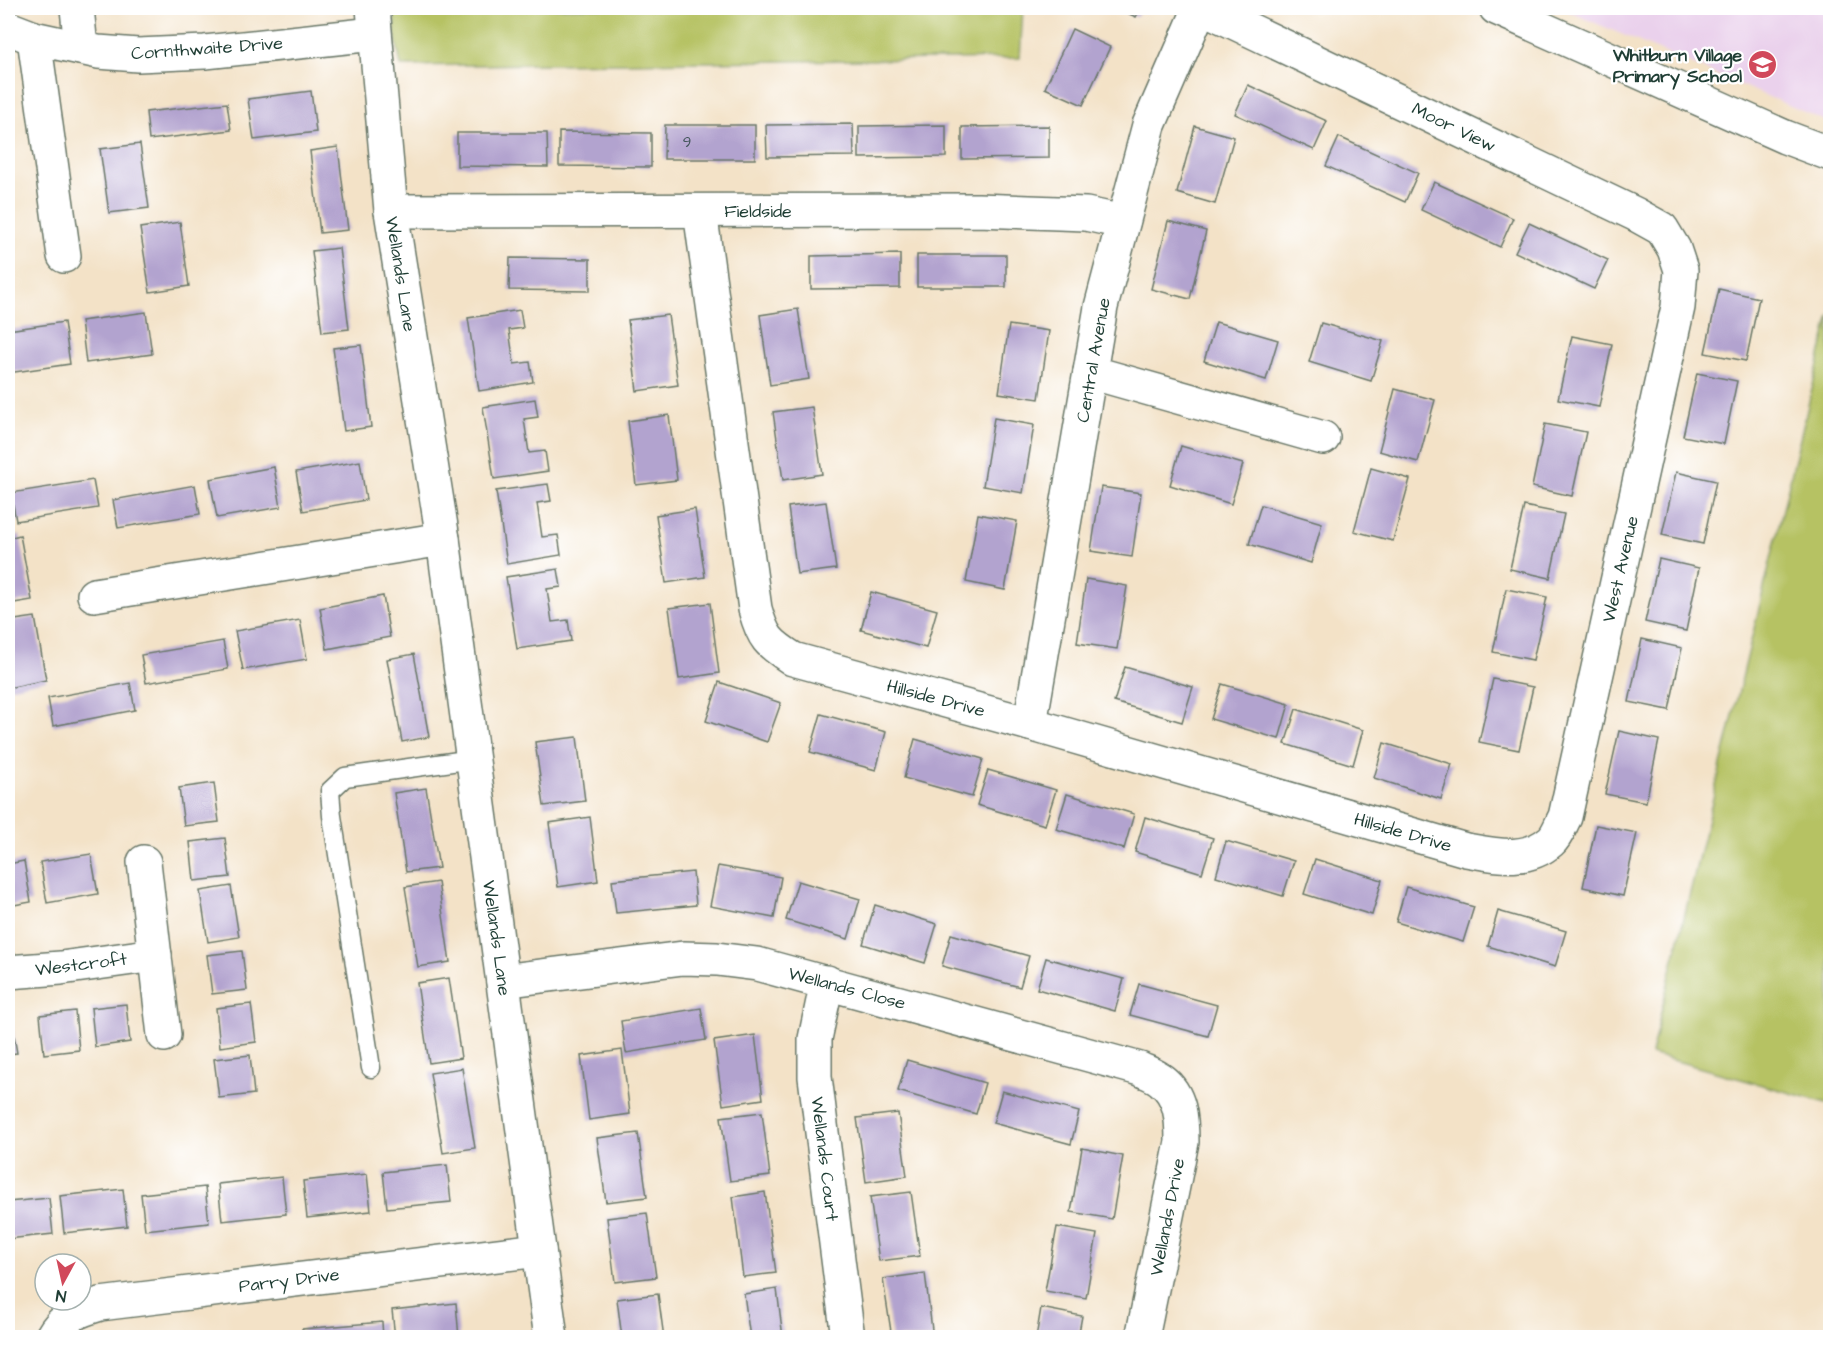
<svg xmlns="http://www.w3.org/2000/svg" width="1838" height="1345" font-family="'Architects Daughter',sans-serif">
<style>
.built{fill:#ead1ec}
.green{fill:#b6c264;stroke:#6a804c;stroke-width:1.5}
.building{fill:#b2a3cf}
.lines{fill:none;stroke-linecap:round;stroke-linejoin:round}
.service-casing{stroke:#697767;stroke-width:21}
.minor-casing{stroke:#697767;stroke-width:36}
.tertiary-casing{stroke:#697767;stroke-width:36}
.service{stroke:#fff;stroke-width:18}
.minor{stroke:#fff;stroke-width:33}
.tertiary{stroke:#fff;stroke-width:33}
.labels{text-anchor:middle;stroke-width:4.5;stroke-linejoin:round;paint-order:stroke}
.number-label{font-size:15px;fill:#44565b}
.street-label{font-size:18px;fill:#1f3d34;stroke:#fff}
.poi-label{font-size:18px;font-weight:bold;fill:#1f3d34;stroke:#fff;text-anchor:end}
</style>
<rect width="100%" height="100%" fill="#fff"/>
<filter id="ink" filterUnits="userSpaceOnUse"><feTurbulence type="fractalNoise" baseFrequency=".0167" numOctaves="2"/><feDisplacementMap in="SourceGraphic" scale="12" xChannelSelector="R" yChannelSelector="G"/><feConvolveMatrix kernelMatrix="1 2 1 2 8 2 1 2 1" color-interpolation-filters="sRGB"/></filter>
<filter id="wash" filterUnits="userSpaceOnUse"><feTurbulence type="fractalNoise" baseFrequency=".008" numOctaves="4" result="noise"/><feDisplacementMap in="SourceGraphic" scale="24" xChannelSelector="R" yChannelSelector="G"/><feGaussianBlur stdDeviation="1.35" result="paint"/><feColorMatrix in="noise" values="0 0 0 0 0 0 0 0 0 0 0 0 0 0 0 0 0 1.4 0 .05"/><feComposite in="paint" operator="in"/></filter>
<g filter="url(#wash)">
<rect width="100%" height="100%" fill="#f3e2c7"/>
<!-- built -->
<path class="built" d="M1560,8H1830V123Z"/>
<!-- green -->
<g class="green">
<path d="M394,8H1023L1020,58L401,66L395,35Z"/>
<path d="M1830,315V1104L1651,1054Z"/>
</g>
<g id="blocks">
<!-- building -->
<g class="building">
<path d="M1116,8H1141L1136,17Z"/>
<path d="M1072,29L1110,47L1083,105L1045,88Z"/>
<path d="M1248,85L1327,121L1314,150L1235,114Z"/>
<path d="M311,91L316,132L254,140L248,99Z"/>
<path d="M227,103L231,130L149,140L146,112Z"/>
<path d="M853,124L854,156L767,157L766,125Z"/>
<path d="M665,125H755V159H664Z"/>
<path d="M946,125V157L859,158V126Z"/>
<path d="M1049,126V158L962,159V127Z"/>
<path d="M1195,126L1234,137L1215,204L1177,193Z"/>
<path d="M559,132L651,133V167L559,166Z"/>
<path d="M457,133H547L548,167L457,166Z"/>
<path d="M1339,137L1418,173L1405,202L1326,166Z"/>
<path d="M140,144L149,208L109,213L100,149Z"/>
<path d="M338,147L348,230L320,233L310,151Z"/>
<path d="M1434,182L1513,218L1500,247L1421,210Z"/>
<path d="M1168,221L1206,231L1190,299L1151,289Z"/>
<path d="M180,222L189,286L150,292L140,228Z"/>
<path d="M1529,223L1608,260L1594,289L1515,252Z"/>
<path d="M339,248L349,329L322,332L312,251Z"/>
<path d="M900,254V288L811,289V256Z"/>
<rect x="917" y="255" width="89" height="32"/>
<path d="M510,258L590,259V291L509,290Z"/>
<path d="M1719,289L1759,298L1746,361L1705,353Z"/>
<path d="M798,309L809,379L770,385L760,315Z"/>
<path d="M520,310L523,328L509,330L514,364L530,362L533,382L479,391L468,318Z"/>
<path d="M146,312L152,354L86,363L81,321Z"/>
<path d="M668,315L678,385L637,391L628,320Z"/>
<path d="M64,322L70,364L8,373V330Z"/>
<path d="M1216,322L1278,340L1266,380L1204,361Z"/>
<path d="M1321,323L1383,341L1371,381L1309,362Z"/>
<path d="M1009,325L1049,331L1039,399L999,393Z"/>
<path d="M1572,336L1612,344L1599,407L1558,399Z"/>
<path d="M361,345L371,427L344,431L333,348Z"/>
<path d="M1697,373L1737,381L1724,444L1683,436Z"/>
<path d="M1395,389L1435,400L1418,462L1379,451Z"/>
<path d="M535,399L538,417L524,419L529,453L545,451L548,471L494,479L483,407Z"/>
<path d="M812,407L822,474L783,480L773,412Z"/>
<path d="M669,415L677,480L636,485L628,421Z"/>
<path d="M994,418L1034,425L1023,493L983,486Z"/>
<path d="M1545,424L1586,432L1572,496L1532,487Z"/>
<path d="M1181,446L1243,464L1231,504L1170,485Z"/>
<path d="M360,461L366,500L303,511L296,472Z"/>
<path d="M274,467L281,507L217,518L210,479Z"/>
<path d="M1371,468L1410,479L1393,541L1354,531Z"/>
<path d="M1676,472L1716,481L1703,544L1662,535Z"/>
<path d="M93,480L98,508L16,521L11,493Z"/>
<path d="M548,484L551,501L537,503L542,537L558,535L561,555L507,564L496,491Z"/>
<path d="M195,485L200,514L118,528L113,500Z"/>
<path d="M1101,487L1141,493L1132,557L1091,551Z"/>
<path d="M826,502L836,569L797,574L788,507Z"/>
<path d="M1261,505L1322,523L1311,563L1249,544Z"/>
<path d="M1524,506L1564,514L1550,578L1510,569Z"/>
<path d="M695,509L705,577L666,583L656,515Z"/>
<path d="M978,514L1017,521L1005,590L966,582Z"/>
<path d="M20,535L32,600L8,604V538Z"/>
<path d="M1659,559L1699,568L1686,631L1645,622Z"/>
<path d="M558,569L561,587L547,589L552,622L568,620L571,641L517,649L506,577Z"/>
<path d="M1086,579L1127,586L1117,649L1077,643Z"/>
<path d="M1506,589L1547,597L1533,660L1493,652Z"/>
<path d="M871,592L937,610L926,648L861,630Z"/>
<path d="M383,596L390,637L327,649L320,608Z"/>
<path d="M710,603L719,673L679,679L669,608Z"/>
<path d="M35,617L46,680L8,688V621Z"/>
<path d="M300,620L307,659L243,670L235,631Z"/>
<path d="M1642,639L1682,648L1669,710L1629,702Z"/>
<path d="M223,641L228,669L146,683L141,655Z"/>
<path d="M414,654L429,737L402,742L387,659Z"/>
<path d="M1125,667L1193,687L1182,722L1114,702Z"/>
<path d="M1493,679L1533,687L1519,750L1479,742Z"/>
<path d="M719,682L781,703L767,742L706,721Z"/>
<path d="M130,683L135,710L53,726L48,698Z"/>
<path d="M1222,684L1289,704L1279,739L1211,719Z"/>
<path d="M1296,709L1363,730L1353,765L1285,744Z"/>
<path d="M821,714L886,732L876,770L810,752Z"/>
<path d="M1619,731L1659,740L1646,802L1605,794Z"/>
<path d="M577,737L585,801L544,806L535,742Z"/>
<path d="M915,739L983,759L972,797L904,778Z"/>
<path d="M1384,743L1452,764L1441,799L1374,778Z"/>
<path d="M988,770L1056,790L1045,825L977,805Z"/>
<path d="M214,783L219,822L184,826L179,788Z"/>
<path d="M426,788L439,868L406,872L394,793Z"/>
<path d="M1067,794L1134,814L1124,849L1056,829Z"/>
<path d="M590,817L598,881L558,887L549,823Z"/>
<path d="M1145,817L1213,838L1202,873L1135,852Z"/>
<path d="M1596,825L1637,833L1623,896L1583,887Z"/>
<path d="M225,838L230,877L194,881L190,842Z"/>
<path d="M1226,841L1294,861L1283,896L1216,876Z"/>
<path d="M91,854L98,894L47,903L40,862Z"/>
<path d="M1315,859L1382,880L1372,915L1304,894Z"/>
<path d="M24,861L31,902L8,906V864Z"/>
<path d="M718,866L781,877L774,918L710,906Z"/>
<path d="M693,872L696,905L616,913L612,880Z"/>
<path d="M798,881L860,899L848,939L786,920Z"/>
<path d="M438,882L450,962L418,967L405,887Z"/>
<path d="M231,886L239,937L208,942L200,891Z"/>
<path d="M1406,887L1474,907L1463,942L1396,922Z"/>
<path d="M875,905L937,924L925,963L863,944Z"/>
<path d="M1498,911L1566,931L1555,967L1488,946Z"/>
<path d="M951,934L1029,956L1020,987L942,966Z"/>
<path d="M242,951L247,990L212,994L207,955Z"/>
<path d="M1046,958L1124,979L1115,1011L1037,989Z"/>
<path d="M449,978L461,1058L429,1063L417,983Z"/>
<path d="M1139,984L1217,1005L1208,1036L1130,1015Z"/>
<path d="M126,1004L130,1042L95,1047L91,1008Z"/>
<path d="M251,1004L256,1042L220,1047L216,1008Z"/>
<path d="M701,1008L706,1040L626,1053L621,1021Z"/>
<path d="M75,1011L79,1050L44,1054L40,1015Z"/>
<path d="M8,1012H10L17,1053L8,1054Z"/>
<path d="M755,1035L763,1099L723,1105L714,1041Z"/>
<path d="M622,1050L630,1114L589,1120L581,1056Z"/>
<path d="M250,1055L254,1094L219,1098L214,1059Z"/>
<path d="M907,1060L985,1083L976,1114L898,1091Z"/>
<path d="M462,1068L475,1148L443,1153L430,1073Z"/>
<path d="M1002,1091L1079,1112L1071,1144L993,1123Z"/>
<path d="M762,1112L770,1176L730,1181L721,1117Z"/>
<path d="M898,1113L907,1176L866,1182L857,1118Z"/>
<path d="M638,1133L647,1197L606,1202L597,1138Z"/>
<path d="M1082,1148L1123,1156L1112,1219L1071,1212Z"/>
<path d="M447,1165L451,1202L387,1208L383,1172Z"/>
<path d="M367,1174L371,1211L307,1218L303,1181Z"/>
<path d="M282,1177L286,1214L222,1221L218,1184Z"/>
<path d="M205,1187L209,1223L145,1230L141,1194Z"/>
<path d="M123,1189L127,1226L64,1233L60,1196Z"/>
<path d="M765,1192L776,1273L743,1277L733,1197Z"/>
<path d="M911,1192L920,1256L879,1261L870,1197Z"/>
<path d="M49,1198L53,1234L8,1239V1202Z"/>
<path d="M647,1213L656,1277L615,1282L607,1218Z"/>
<path d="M1057,1227L1097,1234L1086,1298L1045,1291Z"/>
<path d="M925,1273L933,1338H892L883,1279Z"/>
<path d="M777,1289L783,1338H750L744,1294Z"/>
<path d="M658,1294L664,1338H622L617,1299Z"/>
<path d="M456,1303L459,1338H395L392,1310Z"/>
<path d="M1041,1308L1082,1316L1078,1338H1036Z"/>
<path d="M382,1322L383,1338H303L302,1329Z"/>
</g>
</g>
</g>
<g filter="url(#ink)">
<use href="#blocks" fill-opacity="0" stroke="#697767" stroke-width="1.5"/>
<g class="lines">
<defs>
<path id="service" d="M371,1068L332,816L330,791L345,777L473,759"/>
<g id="minor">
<path d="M77,8L81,48"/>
<path d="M373,8L391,211L443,539L551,1338"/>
<path d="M8,28L34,38L98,52L138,55L205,52L374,34"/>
<path d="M34,38L64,256"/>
<path d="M391,211L978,210L1086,214L1123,222"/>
<path d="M700,211L755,609C763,638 768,643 793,659L1030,724L1466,850C1495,855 1526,863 1551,841C1557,836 1561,824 1565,817L1678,307L1681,270L1674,249L1662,229L1635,214L1204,8"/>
<path d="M1090,372L1323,438"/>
<path d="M94,595L443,539"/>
<path d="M1030,724L1101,307L1149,125L1200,8"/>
<path d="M144,862L164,1035"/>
<path d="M8,972L61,968L155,955"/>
<path d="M503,981L683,958L717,959L757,964L1140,1069C1146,1072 1155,1075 1161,1080C1181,1095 1182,1119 1182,1142L1142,1338"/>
<path d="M827,982L815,1039V1077L848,1338"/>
<path d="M51,1338C64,1315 77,1311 100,1304L539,1250"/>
</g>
<path id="tertiary" d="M1496,8L1785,137L1830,154"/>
</defs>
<!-- service casing -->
<use href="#service" class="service-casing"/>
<!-- minor casing -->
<use href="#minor" class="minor-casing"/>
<!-- tertiary casing -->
<use href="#tertiary" class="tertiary-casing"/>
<!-- service -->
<use href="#service" class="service"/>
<!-- minor -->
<use href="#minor" class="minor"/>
<!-- tertiary -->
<use href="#tertiary" class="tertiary"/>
</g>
</g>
<!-- icons -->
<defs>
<symbol id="school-disc" viewBox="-11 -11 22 22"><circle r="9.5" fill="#d1495b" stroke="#fff"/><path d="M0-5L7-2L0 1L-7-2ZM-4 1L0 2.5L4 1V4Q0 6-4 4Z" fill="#fff"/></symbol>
</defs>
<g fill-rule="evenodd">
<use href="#school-disc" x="1746" y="48" width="33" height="33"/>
</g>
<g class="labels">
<!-- number labels -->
<g class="number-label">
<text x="687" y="147">9</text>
</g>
<!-- street labels -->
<g class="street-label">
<text transform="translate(207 48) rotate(-4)" y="6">Cornthwaite Drive</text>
<text transform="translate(1454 127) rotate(26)" y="6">Moor View</text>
<text x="758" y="217">Fieldside</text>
<text transform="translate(401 274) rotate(81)" y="6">Wellands Lane</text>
<text transform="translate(1093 360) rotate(-80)" y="6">Central Avenue</text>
<text transform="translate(1620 569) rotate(-77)" y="6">West Avenue</text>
<text transform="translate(936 698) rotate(15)" y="6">Hillside Drive</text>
<text transform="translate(1403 832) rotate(16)" y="6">Hillside Drive</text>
<text transform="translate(497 938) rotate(82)" y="6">Wellands Lane</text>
<text transform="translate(81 964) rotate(-7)" y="6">Westcroft</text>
<text transform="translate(847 988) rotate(15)" y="6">Wellands Close</text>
<text transform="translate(825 1159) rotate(83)" y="6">Wellands Court</text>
<text transform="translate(1167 1217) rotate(-79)" y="6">Wellands Drive</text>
<text transform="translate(289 1280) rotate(-7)" y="6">Parry Drive</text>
</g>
<!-- poi labels -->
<g class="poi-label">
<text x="1742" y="61">Whitburn Village<tspan x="1742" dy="21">Primary School</tspan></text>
</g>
</g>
<!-- margin -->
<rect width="1838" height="1345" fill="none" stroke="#fff" stroke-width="30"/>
<!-- north arrow -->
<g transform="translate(63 1282) rotate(188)"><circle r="28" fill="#ffffff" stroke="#a5b1ae" stroke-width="1.5"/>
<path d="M0-4.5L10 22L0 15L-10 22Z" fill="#d1495b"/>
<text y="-9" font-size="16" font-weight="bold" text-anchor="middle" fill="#1f3d34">N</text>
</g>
</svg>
